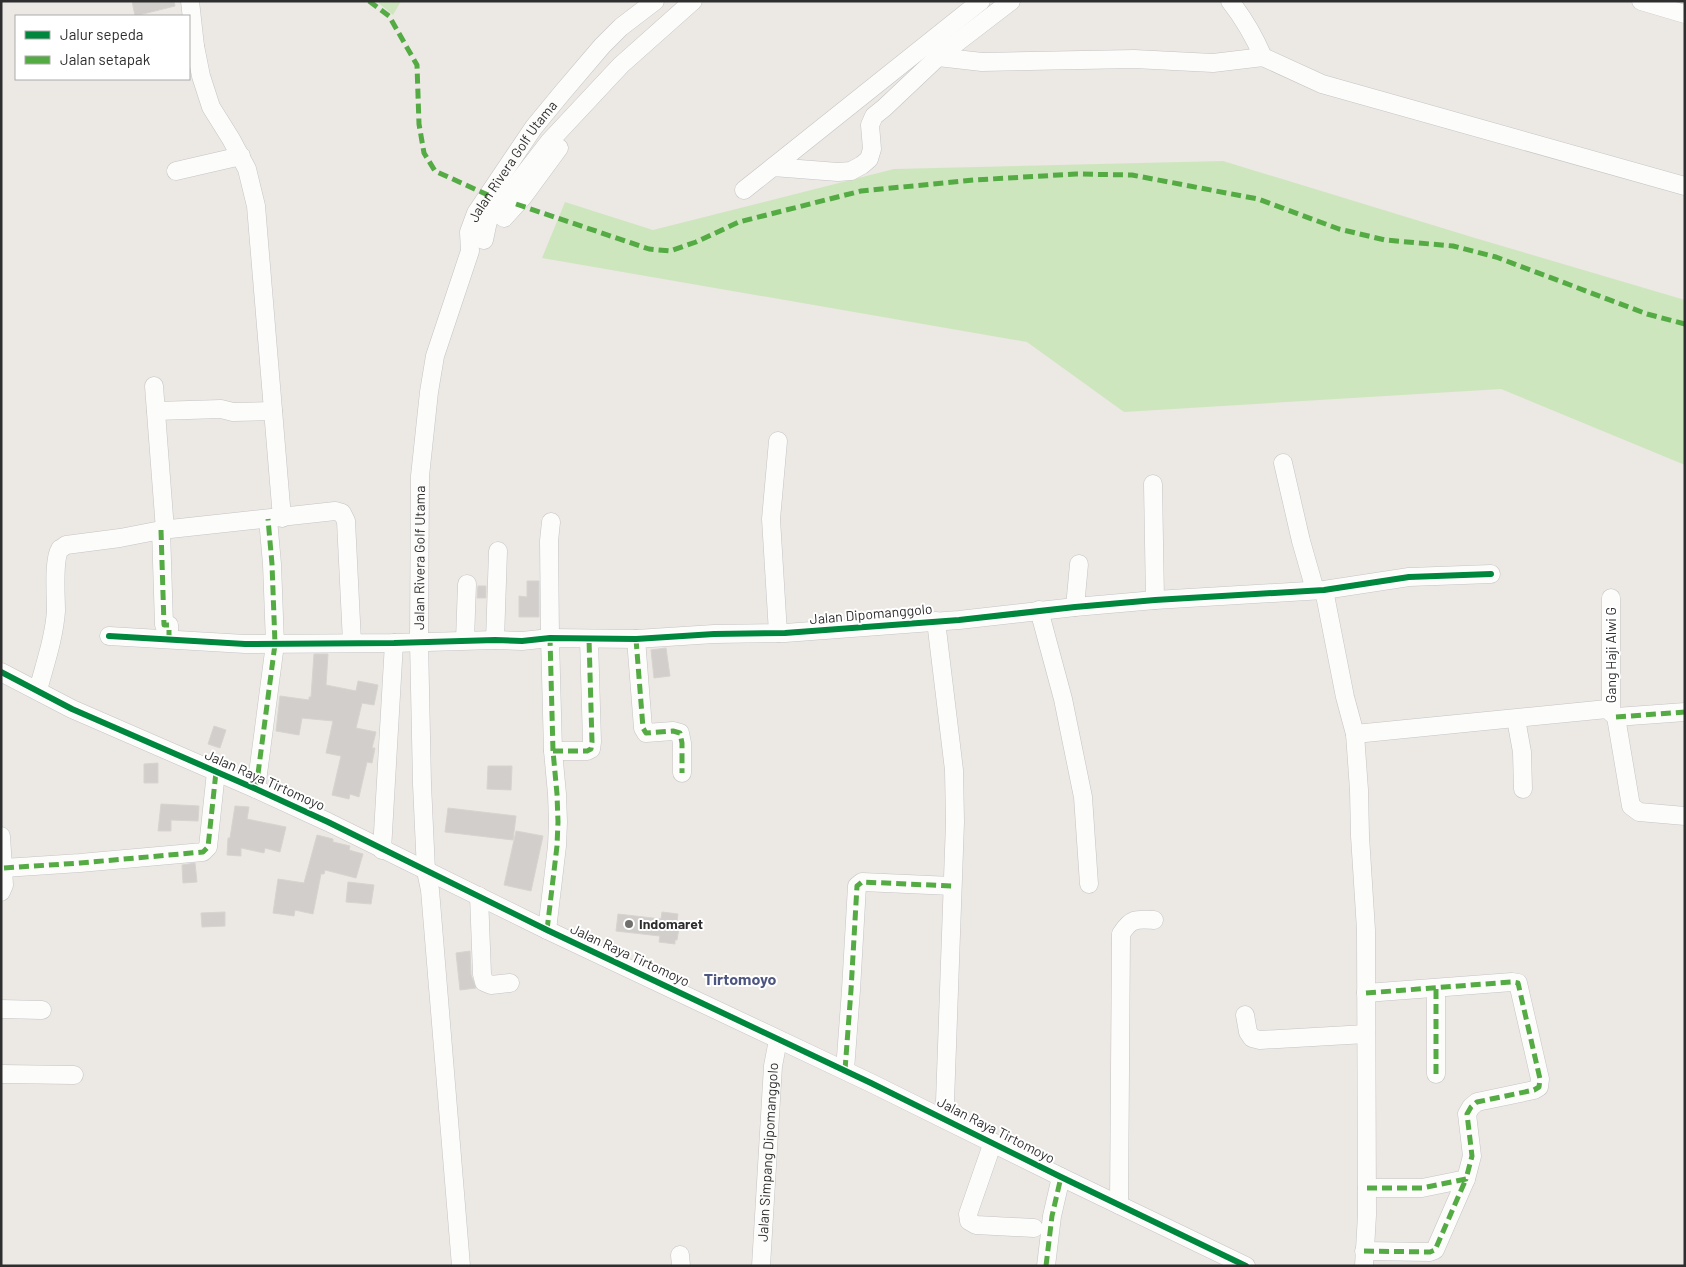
<svg xmlns="http://www.w3.org/2000/svg" width="1686" height="1267" font-family="Barlow,sans-serif">
<style>
.green{fill:#cee6be}
.building{fill:#d1cecb;stroke:#d7d4d0}
.lines{fill:none;stroke-linecap:round;stroke-linejoin:round}
.minor-casing{stroke:#c5c4c5;stroke-width:19}
.minor{stroke:#fcfcfb;stroke-width:18}
.quiet{stroke:#54ab44;stroke-width:5;stroke-dasharray:10 5;stroke-linecap:butt}
.cycleway-casing{stroke:#fff;stroke-width:9}
.cycleway{stroke:#00873e;stroke-width:6}
.poi-dot{fill:#706f6e;stroke:#fff;stroke-width:2}
.labels{text-anchor:middle;stroke-width:4;stroke-linejoin:round;paint-order:stroke}
.street-label{font-size:14px;fill:#2e2e2e;stroke:#fff}
.poi-label{font-size:14px;font-weight:bold;fill:#2e2e2e;stroke:#fff;text-anchor:start}
.quarter-label{font-size:16px;font-weight:bold;fill:#4d5680;stroke:#fff}
</style>
<rect width="100%" height="100%" fill="#ece8e4"/>
<!-- green -->
<g class="green">
<path d="M376,1H401L393,15Z"/>
<path d="M1223,161L1475,238L1685,300V465L1501,389L1124,412L1027,342L542,258L565,202L653,230L894,169Z"/>
</g>
<!-- building -->
<g class="building">
<path d="M132,1H174L175,6L135,16Z"/>
<path d="M527,581H539V617H519V596L527,597Z"/>
<path d="M478,586H486V598H477Z"/>
<path d="M666,648L670,676L654,678L651,650Z"/>
<path d="M314,654H328L326,685L356,691L358,681L378,685L374,705L362,703L356,728L376,732L372,748H375L372,763L367,762L359,797L350,794L349,799L332,795L341,756L326,753L333,721L302,718L299,735L276,731L280,696L309,700V697H311Z"/>
<path d="M214,726L226,730L220,748L208,744Z"/>
<path d="M158,763V783H144V764Z"/>
<path d="M488,766H512L511,790L487,789Z"/>
<path d="M161,804L199,806L198,821L171,820V831H158Z"/>
<path d="M235,806L249,807L247,819L286,827L280,852L265,848L264,853L241,848V856L227,855L228,838H230Z"/>
<path d="M448,808L516,816L513,840L445,832Z"/>
<path d="M516,831L543,836L531,891L504,885Z"/>
<path d="M317,835L333,839V842L350,846L349,850L363,854L356,878L325,870L324,874H321L313,914L295,910L294,916L273,913L278,879L304,883Z"/>
<path d="M195,863L197,882L183,883L182,865Z"/>
<path d="M348,882L374,885L371,904L346,902Z"/>
<path d="M225,912V926L202,927L201,913Z"/>
<path d="M662,912L678,914L676,928H679L677,940H675V944L659,942L660,936L616,931L618,914L661,919Z"/>
<path d="M470,951L471,975L476,988L460,990L456,953Z"/>
</g>
<g class="lines">
<defs>
<g id="minor">
<path d="M1230,1C1244,19 1254,36 1263,57"/>
<path d="M1641,1L1685,14"/>
<path d="M928,45L938,57L982,62L1134,59L1213,63L1263,57L1322,84L1685,186"/>
<path d="M195,46L201,76L211,107L231,139L247,169L256,206L282,518"/>
<path d="M189,47L195,46L190,1"/>
<path d="M773,167L981,1"/>
<path d="M176,171L241,156"/>
<path d="M744,190L773,167L838,172L851,171L862,165L869,159L872,149L870,125L874,116L884,108L938,57L1011,1"/>
<path d="M504,218L523,197L559,148"/>
<path d="M484,240L488,221L549,142L621,65L693,1"/>
<path d="M154,386L165,530"/>
<path d="M156,411L221,409L233,412L273,411"/>
<path d="M1283,463L1301,541L1315,590"/>
<path d="M1153,484L1155,600"/>
<path d="M161,530L164,625H169V639"/>
<path d="M1324,590L1345,697L1355,734L1359,790L1360,836L1366,930L1367,1215L1364,1266"/>
<path d="M1611,598V711"/>
<path d="M1075,607L1079,564"/>
<path d="M1039,610L1063,699L1083,797L1089,884"/>
<path d="M936,621L954,770L955,822L945,1102L943,1118"/>
<path d="M778,633L771,519L778,441"/>
<path d="M109,636L245,644L394,643L495,640L522,641L550,638L636,639L714,634L785,633L959,620L1075,607L1155,600L1324,590L1409,577L1491,574"/>
<path d="M636,639L643,728L646,733L673,731L680,733L682,743V773"/>
<path d="M465,640L467,584"/>
<path d="M495,640L498,551"/>
<path d="M1,672L72,709L256,789L328,822L547,930L871,1083L1061,1177L1246,1266"/>
<path d="M38,690C45,664 54,638 56,611C56,597 53,560 60,549C61,549 66,545 66,545L120,538L161,530L335,511L342,513L346,521L352,642"/>
<path d="M1616,717L1685,712"/>
<path d="M1516,719L1522,752L1523,789"/>
<path d="M1355,734L1607,709L1616,717L1631,806L1639,812L1685,816"/>
<path d="M553,751H587L591,749L592,742L589,639"/>
<path d="M256,789L275,644L272,564L268,519"/>
<path d="M1,836L4,885L1,892"/>
<path d="M382,850L394,643"/>
<path d="M4,868L80,863L203,852L208,847L216,772"/>
<path d="M479,896L482,974L484,982L491,985L510,983"/>
<path d="M547,930L557,846L558,822L557,794L553,751L550,638L549,541L551,522"/>
<path d="M1366,993L1512,982L1518,983L1540,1079L1539,1087L1534,1090L1477,1102L1471,1107L1467,1114L1472,1156L1466,1179L1422,1188H1367"/>
<path d="M1,1009L42,1010"/>
<path d="M1245,1015L1248,1032L1252,1038L1260,1040L1366,1034"/>
<path d="M845,1070L851,990L857,886L862,882L952,886"/>
<path d="M1,1074L74,1075"/>
<path d="M1436,1074V988"/>
<path d="M993,1142L968,1214L969,1221L976,1225L1034,1228"/>
<path d="M1119,1205L1121,934C1131,918 1136,919 1154,920"/>
<path d="M1364,1251L1430,1252L1435,1250L1466,1179"/>
<path d="M680,1255L681,1266"/>
<path id="s1" d="M461,1266L430,890L426,871L422,784L419,641L420,476L429,392L435,356L470,251L469,232L476,213L534,127L562,93L602,46L621,27L655,1"/>
<path id="s2" d="M761,1266L773,1066L778,1040"/>
<path d="M1046,1266L1052,1216L1061,1177"/>
</g>
</defs>
<!-- minor casing -->
<use href="#minor" class="minor-casing"/>
<!-- minor -->
<use href="#minor" class="minor"/>
<!-- quiet -->
<g class="quiet">
<path d="M369,1L389,16L417,65L419,124L424,153L435,171L488,195"/>
<path d="M516,204L649,249L670,251L696,242L739,222L861,191L974,180L1076,174L1132,175L1258,199L1339,229L1385,240L1453,246L1496,257L1647,314L1685,324"/>
<path d="M161,530L164,625H169V639"/>
<path d="M636,639L643,728L646,733L673,731L680,733L682,743V773"/>
<path d="M1616,717L1685,712"/>
<path d="M553,751H587L591,749L592,742L589,639"/>
<path d="M256,789L275,644L272,564L268,519"/>
<path d="M1,841H2"/>
<path d="M4,868L80,863L203,852L208,847L216,772"/>
<path d="M547,930L557,846L558,822L557,794L553,751L550,638"/>
<path d="M1366,993L1512,982L1518,983L1540,1079L1539,1087L1534,1090L1477,1102L1471,1107L1467,1114L1472,1156L1466,1179L1422,1188H1367"/>
<path d="M845,1070L851,990L857,886L862,882L952,886"/>
<path d="M1436,1074V988"/>
<path d="M1364,1251L1430,1252L1435,1250L1466,1179"/>
<path d="M1046,1266L1052,1216L1061,1177"/>
</g>
<defs>
<g id="cycleway">
<path d="M109,636L245,644L394,643L495,640L522,641L550,638L636,639L714,634L785,633L959,620L1075,607L1155,600L1324,590L1409,577L1491,574"/>
<path d="M1,672L72,709L256,789L328,822L547,930L871,1083L1061,1177L1246,1266"/>
</g>
</defs>
<!-- cycleway casing -->
<use href="#cycleway" class="cycleway-casing"/>
<!-- cycleway -->
<use href="#cycleway" class="cycleway"/>
</g>
<!-- markers -->
<circle class="poi-dot" cx="629" cy="924" r="5"/>
<g class="labels">
<!-- street labels -->
<g class="street-label">
<text dy="5" stroke="none"><textPath href="#s1" startOffset="1126">Jalan Rivera Golf Utama</textPath></text>
<text dy="5" stroke="none"><textPath href="#s1" startOffset="710">Jalan Rivera Golf Utama</textPath></text>
<text transform="translate(871 614) rotate(-5)" y="5">Jalan Dipomanggolo</text>
<text transform="translate(1611 655) rotate(-90)" y="5">Gang Haji Alwi G</text>
<text transform="translate(265 780) rotate(24)" y="5">Jalan Raya Tirtomoyo</text>
<text transform="translate(630 955) rotate(25)" y="5">Jalan Raya Tirtomoyo</text>
<text transform="translate(996 1130) rotate(27)" y="5">Jalan Raya Tirtomoyo</text>
<text dy="5" stroke="none"><textPath href="#s2" startOffset="114">Jalan Simpang Dipomanggolo</textPath></text>
</g>
<!-- poi labels -->
<g class="poi-label">
<text x="639" y="929">Indomaret</text>
</g>
<!-- quarter labels -->
<g class="quarter-label">
<text x="740" y="985">Tirtomoyo</text>
</g>
</g>
<!-- border -->
<rect width="1686" height="1267" fill="none" stroke="#2e2e2e" stroke-width="5"/>
<!-- legend -->
<rect x="15" y="15" width="175" height="65" fill="#ffffff" stroke="#ababab"/>
<rect x="25" y="31" width="25" height="8" fill="#00873e" stroke="#ababab"/>
<text x="60" y="40" font-size="15" fill="#2e2e2e">Jalur sepeda</text>
<rect x="25" y="56" width="25" height="8" fill="#54ab44" stroke="#ababab"/>
<text x="60" y="65" font-size="15" fill="#2e2e2e">Jalan setapak</text>
</svg>
